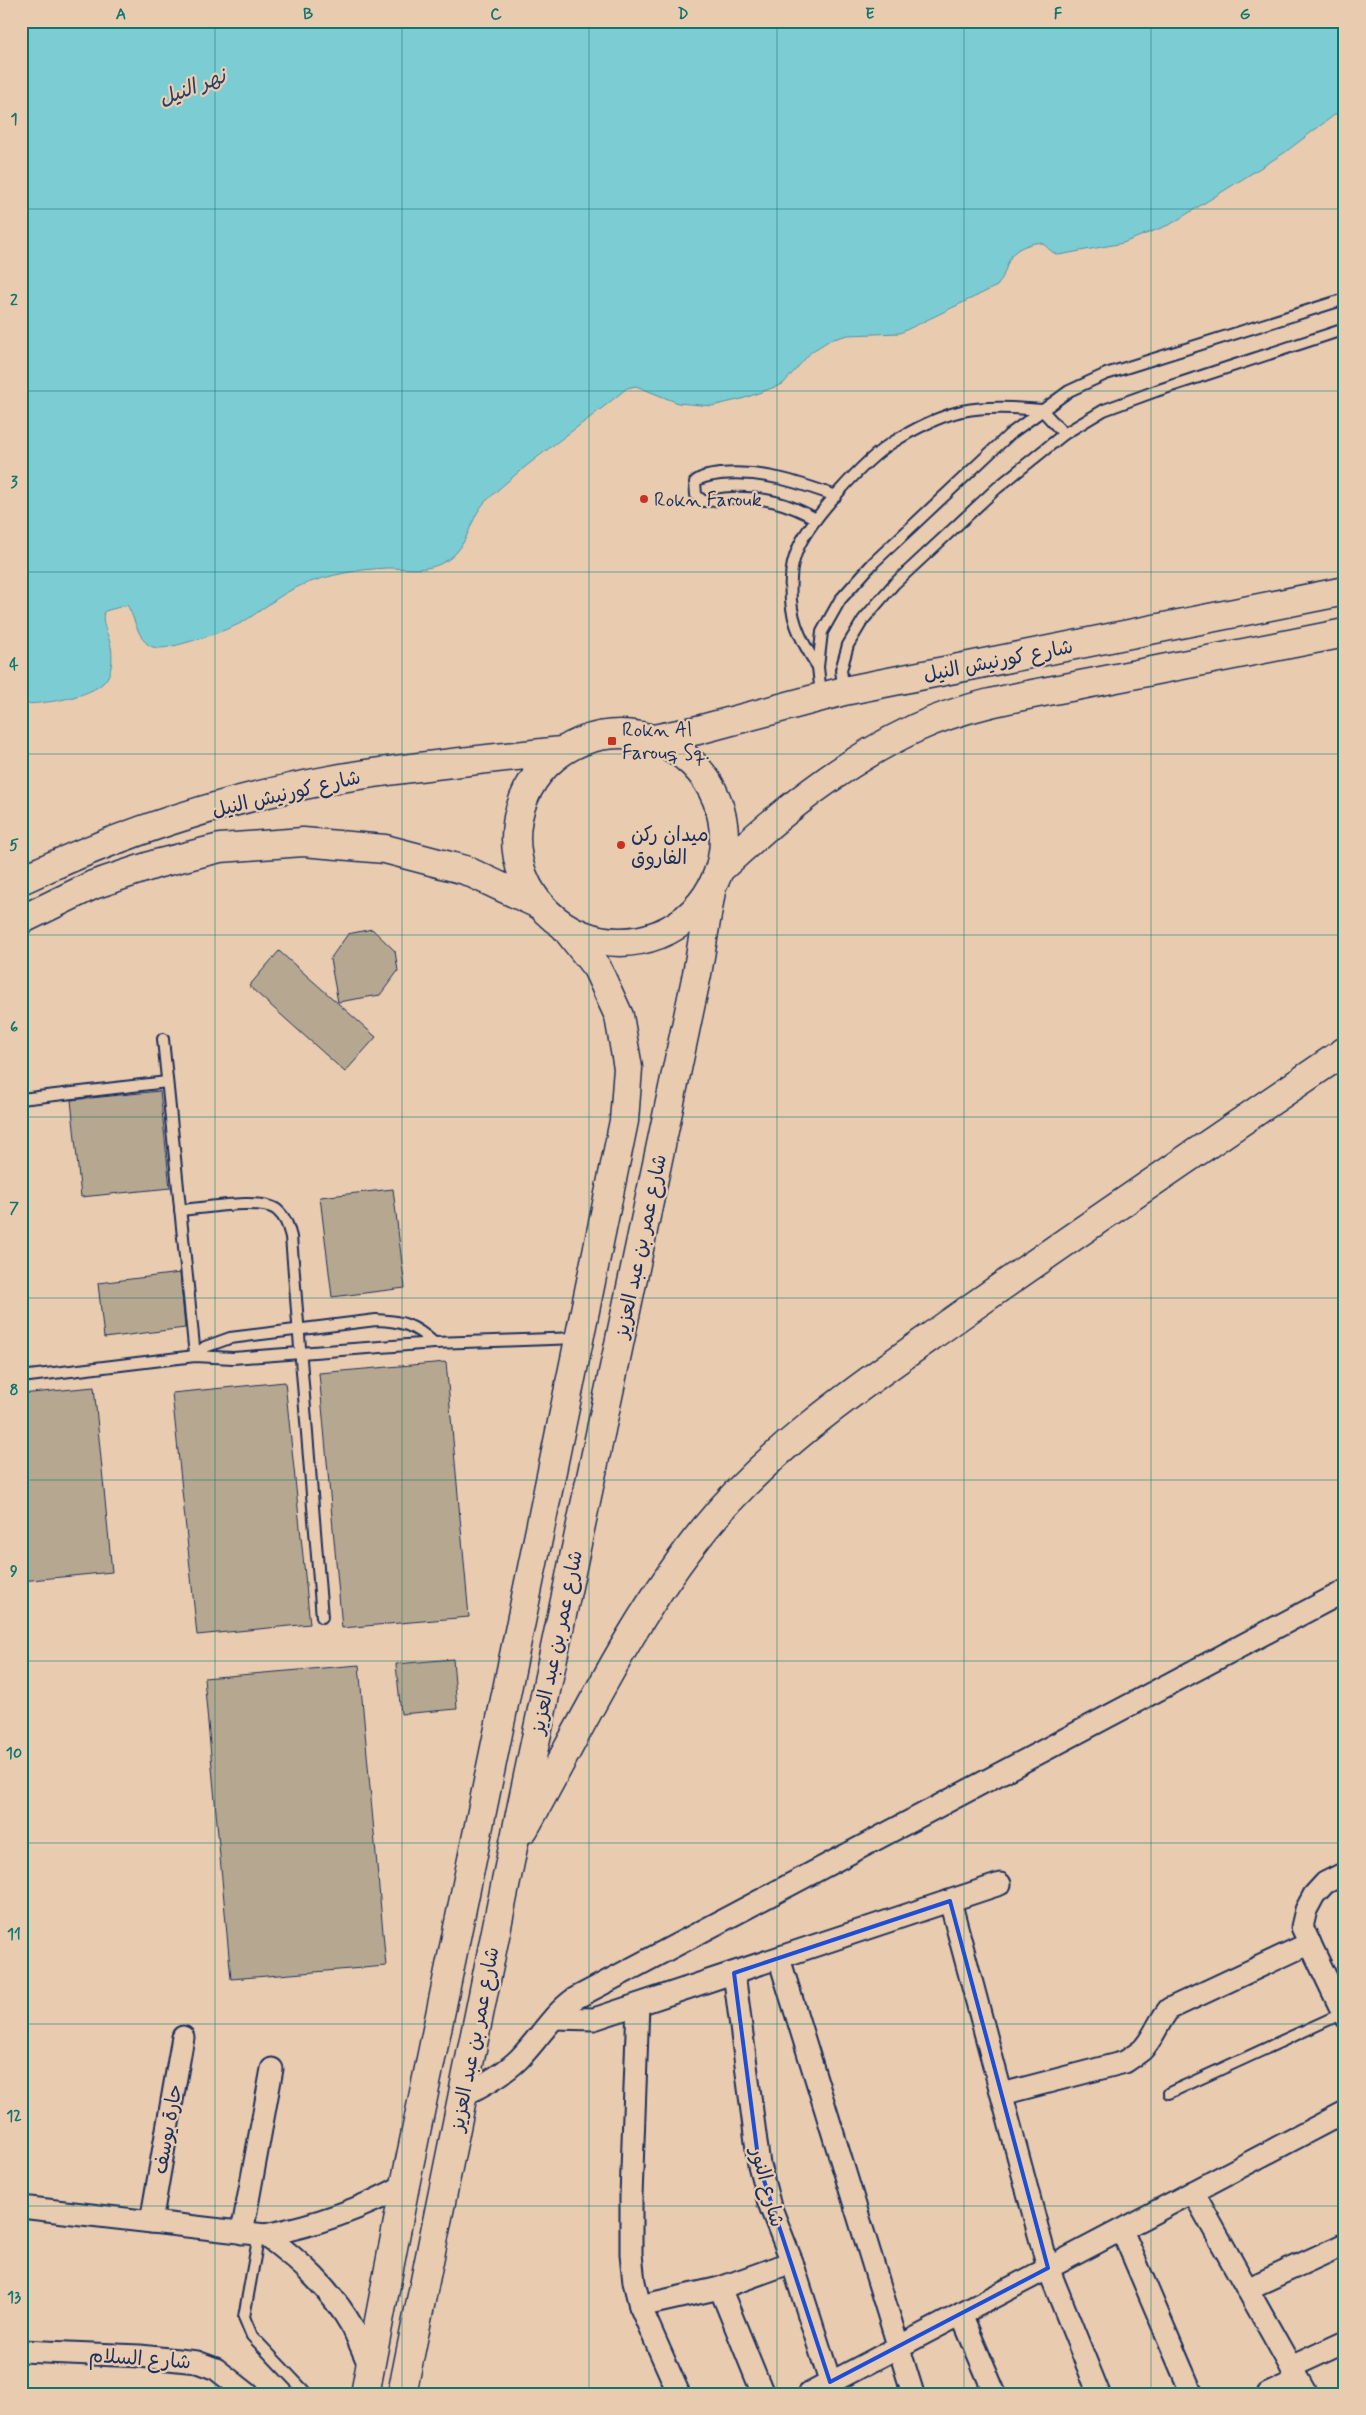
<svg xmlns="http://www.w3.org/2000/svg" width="1366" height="2415" font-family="Mynerve,'Playpen Sans Arabic',sans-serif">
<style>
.water{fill:#7bcdd3;stroke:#558ea4}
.building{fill:#b6a890;stroke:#1b2f5e}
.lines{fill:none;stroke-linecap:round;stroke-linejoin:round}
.service-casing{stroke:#1b2f5e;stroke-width:14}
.minor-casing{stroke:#1b2f5e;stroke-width:25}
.secondary-casing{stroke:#1b2f5e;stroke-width:31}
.trunk-casing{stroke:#1b2f5e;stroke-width:31}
.service{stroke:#e9ccaf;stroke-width:10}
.minor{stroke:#e9ccaf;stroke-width:21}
.secondary{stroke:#e9ccaf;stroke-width:28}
.trunk{stroke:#e9ccaf;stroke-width:28}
.marked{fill:none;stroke:#1d4ed8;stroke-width:4;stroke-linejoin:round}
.grid{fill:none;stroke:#0f766e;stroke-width:1;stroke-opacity:0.55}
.poi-dot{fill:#c8321e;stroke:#e9ccaf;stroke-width:2}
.labels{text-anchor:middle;stroke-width:4.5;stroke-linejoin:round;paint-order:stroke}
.poi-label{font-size:20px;fill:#1b2f5e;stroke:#e9ccaf;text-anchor:start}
.street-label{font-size:20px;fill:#1b2f5e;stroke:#e9ccaf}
.water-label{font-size:21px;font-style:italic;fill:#253f6a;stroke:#e9ccaf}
.neatline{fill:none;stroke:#0f766e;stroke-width:2}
.grid-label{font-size:16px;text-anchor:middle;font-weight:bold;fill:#0f766e}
</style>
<rect width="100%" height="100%" fill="#e9ccaf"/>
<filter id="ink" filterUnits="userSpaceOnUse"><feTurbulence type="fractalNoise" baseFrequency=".02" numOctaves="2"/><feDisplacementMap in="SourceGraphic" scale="10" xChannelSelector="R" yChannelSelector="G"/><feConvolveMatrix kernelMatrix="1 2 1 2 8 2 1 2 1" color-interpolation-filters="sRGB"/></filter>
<g filter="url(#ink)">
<!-- water -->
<path class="water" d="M21,21H1345V107L1284,153L1171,224L1123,243L1059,255C1051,253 1049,248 1043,244C1038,241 1032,244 1028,245C1003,253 1011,268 997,286L900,333L848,335L830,340L811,352L783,384L742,399L712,406L678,403L636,386L627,388C581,427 528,460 485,502C470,517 468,547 449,559C428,573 411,568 387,568C360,569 328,575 302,585C279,594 262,611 241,623C228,630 172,649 158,648C138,647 136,618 127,605L105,611C99,619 110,638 111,647C113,657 112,673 105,681C90,698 43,704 21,704Z"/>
<!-- building -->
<g class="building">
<path d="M372,929L395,951L398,971L380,995L338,1002L330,959L348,934Z"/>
<path d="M279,951L376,1037L345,1072L249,986Z"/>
<path d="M160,1091L170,1188L81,1197L71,1100Z"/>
<path d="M393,1189L405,1288L332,1297L320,1197Z"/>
<path d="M180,1273L185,1328L104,1338L98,1283Z"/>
<path d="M446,1362L469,1617L342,1628L319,1373Z"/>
<path d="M285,1382L310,1624L197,1635L172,1393Z"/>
<path d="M94,1387L112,1572L21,1581V1394Z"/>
<path d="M453,1659L457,1709L401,1714L396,1664Z"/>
<path d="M359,1665L386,1966L231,1979L204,1678Z"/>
</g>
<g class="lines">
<defs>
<g id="service">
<path d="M816,519C788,503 763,496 730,498C721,498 712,502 703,501L696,495L695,482C701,476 712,475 720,474C762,470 797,482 836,496"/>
<path d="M818,667C799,638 788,615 791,579C791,569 795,555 799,546C812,518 864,461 890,444C912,430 937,417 962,411C989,406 1015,408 1042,410L1064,434"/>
<path d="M844,691L841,670L848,645L863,620L894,584L997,488L1064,434L1104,410L1156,391L1345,329"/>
<path d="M821,695L818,667L822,632L840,600L874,562L1010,434L1069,391L1106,374L1345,299"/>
<path d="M163,1039L195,1356"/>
<path d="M21,1099L167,1082"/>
<path d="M180,1210C201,1209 261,1197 277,1210C286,1218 288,1226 291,1237L322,1617"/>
<path d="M195,1356L205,1347L230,1338L376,1320C403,1321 414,1325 434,1343"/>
<path d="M21,1377L195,1356L233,1358L434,1343L578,1338"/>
<path d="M1169,2093L1343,2013"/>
<path d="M259,2234L244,2317L252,2336L307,2394"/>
</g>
<g id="minor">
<path d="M1345,1873L1325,1883L1314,1895L1306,1910L1302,1927L1345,2017"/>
<path d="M950,1901L1048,2268L1099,2394"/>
<path d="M779,1958L913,2394"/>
<path d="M734,1973L759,2165L769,2203L792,2262L834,2394"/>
<path d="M638,2005L631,2197V2254L634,2282L640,2306L679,2394"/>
<path d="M554,2018L594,2019L1000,1884"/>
<path d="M1002,2094L1125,2062C1131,2058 1137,2054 1142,2050C1154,2038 1158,2022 1169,2009L1310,1943"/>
<path d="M463,2096C482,2085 503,2075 519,2059C538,2040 552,2015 574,1999L1345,1591"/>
<path d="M1193,2192L1306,2394"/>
<path d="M21,2207L265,2235C316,2225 360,2210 405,2185"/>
<path d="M151,2222L183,2037"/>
<path d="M1122,2230L1192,2394"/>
<path d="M242,2233L272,2069"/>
<path d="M265,2235C300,2261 331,2289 353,2328C359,2341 364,2354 370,2367"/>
<path d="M720,2288L763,2394"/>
<path d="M1247,2289L1345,2244"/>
<path d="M640,2306L720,2288L792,2262"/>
<path d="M961,2314L995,2394"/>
<path d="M21,2351L140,2356L197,2362L216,2369L248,2394"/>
<path d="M1291,2367L1345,2342"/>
<path d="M809,2394L1345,2112"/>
<path d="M1268,2394L1298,2380"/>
</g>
<g id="secondary">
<path d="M524,1829C582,1726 631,1619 706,1527C778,1439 876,1376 968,1310C1093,1222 1219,1137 1345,1051"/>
<path d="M365,2394L405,2185L624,1121L628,1068L619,1016L597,968L564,926"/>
<path d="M402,2394L512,1852L697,974L711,891"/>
</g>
<g id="trunk">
<circle cx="620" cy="838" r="104"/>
<path d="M654,739L698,730L844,691L1345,591"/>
<path d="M720,869C779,814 843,762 916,728C972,702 1036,694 1096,682C1179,666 1262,650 1345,633"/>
<path d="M21,880C121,833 231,797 341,778C414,766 489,759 562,751"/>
<path d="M21,920L93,885L156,864L220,848L303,842L385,849L465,870L540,905"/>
</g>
</defs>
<!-- service casing -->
<use href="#service" class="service-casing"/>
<!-- minor casing -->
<use href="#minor" class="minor-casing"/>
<!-- secondary casing -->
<use href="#secondary" class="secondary-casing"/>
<!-- trunk casing -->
<use href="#trunk" class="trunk-casing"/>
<!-- service -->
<use href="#service" class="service"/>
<!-- minor -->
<use href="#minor" class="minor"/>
<!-- secondary -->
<use href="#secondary" class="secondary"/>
<!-- trunk -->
<use href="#trunk" class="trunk"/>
</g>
</g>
<!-- marked area -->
<path class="marked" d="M950,1901L1048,2268L830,2382L759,2165L734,1973Z"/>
<!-- grid -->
<path class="grid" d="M215,21V2394M402,21V2394M589,21V2394M777,21V2394M964,21V2394M1151,21V2394M21,209H1345M21,391H1345M21,572H1345M21,754H1345M21,935H1345M21,1117H1345M21,1298H1345M21,1480H1345M21,1661H1345M21,1843H1345M21,2024H1345M21,2206H1345"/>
<!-- markers -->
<g class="poi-dot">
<circle cx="644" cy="499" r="5"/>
<rect x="607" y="736" width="10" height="10" rx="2.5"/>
<circle cx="621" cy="845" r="5"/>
</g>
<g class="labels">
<!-- poi labels -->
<g class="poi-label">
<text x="654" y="506">Rokn Farouk</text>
<text x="622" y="736">Rokn Al<tspan x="622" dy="23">Farouq Sq.</tspan></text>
<text x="631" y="841">ميدان ركن<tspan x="631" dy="23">الفاروق</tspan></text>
</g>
<!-- street labels -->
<g class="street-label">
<text transform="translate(998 660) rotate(-11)" y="7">شارع كورنيش النيل</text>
<text transform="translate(286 793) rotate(-13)" y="7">شارع كورنيش النيل</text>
<text transform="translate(640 1246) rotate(-78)" y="7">شارع عمر بن عبد العزيز</text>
<text transform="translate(556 1642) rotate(-78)" y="7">شارع عمر بن عبد العزيز</text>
<text transform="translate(474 2039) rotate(-79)" y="7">شارع عمر بن عبد العزيز</text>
<text transform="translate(167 2129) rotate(-80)" y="7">حارة يوسف</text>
<text transform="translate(768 2187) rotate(75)" y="7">شارع النور</text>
<text transform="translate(140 2358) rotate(4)" y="7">شارع السلام</text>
</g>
<!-- water labels -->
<g class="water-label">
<text transform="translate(192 87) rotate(-21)" y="7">نهر النيل</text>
</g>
</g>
<!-- margin -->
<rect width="1366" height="2415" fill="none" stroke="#e9ccaf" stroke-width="55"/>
<rect x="28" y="28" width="1310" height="2360" class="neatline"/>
<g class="grid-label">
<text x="121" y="19">A</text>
<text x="308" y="19">B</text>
<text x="496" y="19">C</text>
<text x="683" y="19">D</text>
<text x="870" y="19">E</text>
<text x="1058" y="19">F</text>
<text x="1245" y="19">G</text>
<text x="14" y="124">1</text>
<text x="14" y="305">2</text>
<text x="14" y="487">3</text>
<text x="14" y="669">4</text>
<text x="14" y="850">5</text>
<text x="14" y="1032">6</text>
<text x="14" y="1213">7</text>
<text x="14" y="1395">8</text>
<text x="14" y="1576">9</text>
<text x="14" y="1758">10</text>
<text x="14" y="1939">11</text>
<text x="14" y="2121">12</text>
<text x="14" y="2302">13</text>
</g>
</svg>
